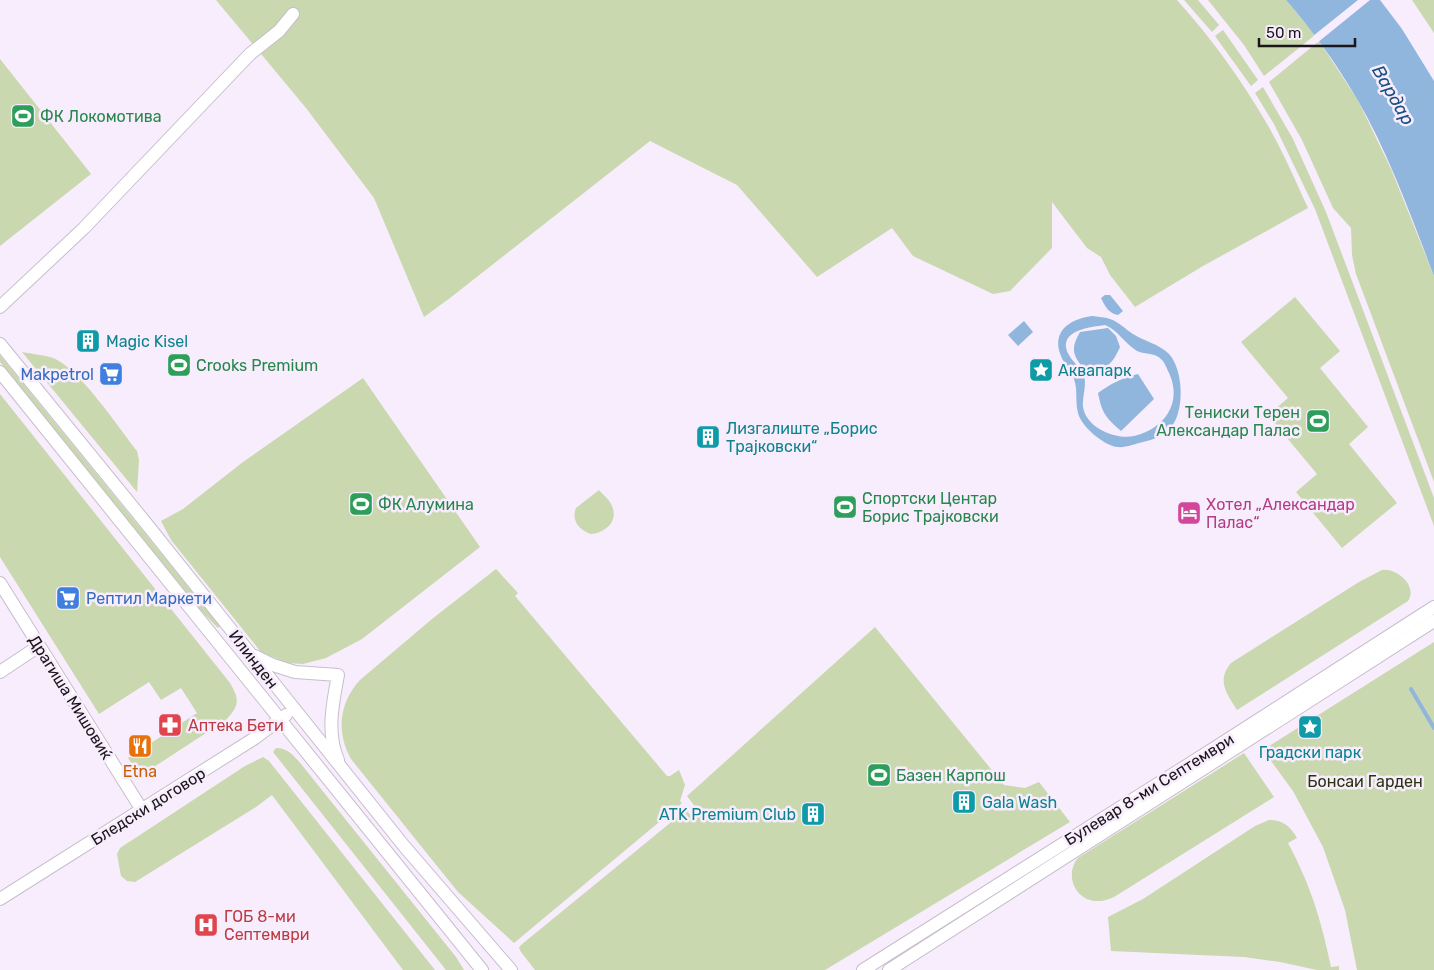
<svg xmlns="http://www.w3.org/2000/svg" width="1434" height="970" font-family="Rubik,sans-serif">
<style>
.green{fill:#c9d8af}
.water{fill:#90b6de;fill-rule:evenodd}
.pier{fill:#f7edfc}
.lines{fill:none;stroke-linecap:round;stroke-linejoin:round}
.stream{stroke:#90b6de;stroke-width:4}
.minor-casing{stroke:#c7becc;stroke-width:14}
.minor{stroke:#fff;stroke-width:12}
.labels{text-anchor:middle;stroke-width:5;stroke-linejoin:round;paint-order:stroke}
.leisure-label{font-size:16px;fill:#27864d;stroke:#f7edfc;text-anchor:start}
.culture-label{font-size:16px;fill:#0d838f;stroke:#f7edfc;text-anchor:start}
.shop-label{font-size:16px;fill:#366cbe;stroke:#f7edfc;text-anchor:end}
.hotel-label{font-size:16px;fill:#b23c85;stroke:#f7edfc;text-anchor:start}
.street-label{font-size:16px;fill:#1a161b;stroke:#f7edfc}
.health-label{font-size:16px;fill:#be3a42;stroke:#f7edfc;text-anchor:start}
.food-label{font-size:16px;fill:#c56008;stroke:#f7edfc}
.park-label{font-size:16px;fill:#28330d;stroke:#f7edfc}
.water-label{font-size:18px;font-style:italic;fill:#1a5082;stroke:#f7edfc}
</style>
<rect width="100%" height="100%" fill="#f7edfc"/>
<!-- green -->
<g class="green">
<path d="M216,0H1177C1212,39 1241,79 1267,124C1283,151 1295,180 1308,208L1203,266L1135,307L1110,275L1101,257L1087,248L1052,202V248L1010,291L993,294L913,256L892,228L817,277L737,185L650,141L450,298L424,317L374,198L306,108Z"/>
<path d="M1184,0H1198L1219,25L1212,32Z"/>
<path d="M1208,0H1286L1315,35L1264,76L1244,45Z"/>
<path d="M1412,0H1434V33Z"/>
<path d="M1223,30L1258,80L1251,86L1215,36Z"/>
<path d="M1319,41L1357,99L1368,121L1391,169L1434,276V482L1356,274L1352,255L1351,228L1333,208L1302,140L1269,82Z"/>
<path d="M0,59L91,174L0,246Z"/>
<path d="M1263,87L1293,139L1326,212L1434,498V526L1315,209L1274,124L1255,93Z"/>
<path d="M1295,297L1340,351L1320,368L1368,427L1349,444L1397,503L1342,548L1296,492L1317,474L1268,415L1288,398L1241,342Z"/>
<path d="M22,352C32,354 44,355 53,358C79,368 119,428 137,451L139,460L137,492Z"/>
<path d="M0,355L220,626L218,628L199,609L0,362Z"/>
<path d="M363,378L480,547L362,639L326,658L303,664L287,663L261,652L171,540L161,521L183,509L243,462Z"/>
<path d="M0,394L230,683C240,700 239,706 226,720L140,776L128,758L197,713L181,688L161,700L149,682L99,714L0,557Z"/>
<path d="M599,490C603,495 610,500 612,506C619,522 604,533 591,534C579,530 571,520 576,508Z"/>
<path d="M496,569L518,593L515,596L667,776H670L679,770L685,785L680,801L682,803L514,943L458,892L351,759C336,732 339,703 360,680L432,619Z"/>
<path d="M1382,570C1397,568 1418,586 1408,601L1237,710C1227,694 1216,681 1231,663L1359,582Z"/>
<path d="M875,627L1004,785L1025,788L1039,782L1070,822L825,970H535L521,952L519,948L521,945L686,810L696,821L699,812L687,796Z"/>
<path d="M1434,642V970H1357L1345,910L1323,847L1293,791L1263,750Z"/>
<path d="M276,748C288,748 294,756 301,764L456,957L464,970H446L273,752Z"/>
<path d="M1244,753L1274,797L1114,897C1109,899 1104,901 1099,901C1075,902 1064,874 1078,858Z"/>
<path d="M263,757L269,761L435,970H403L272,795L256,807L135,882L127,881L121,876L117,854L120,848L245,766Z"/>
<path d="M1269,820C1283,820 1290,826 1297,838L1288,843C1311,886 1321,920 1331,967L1339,966V970H1317L1280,962L1244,957L1111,951L1108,917L1143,899L1255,826Z"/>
</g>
<!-- water -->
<g class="water">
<path d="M1286,0H1380L1402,29L1434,81V276C1411,216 1389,154 1357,99C1336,63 1313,31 1286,0Z"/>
<path d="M1105,295H1110L1123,311L1118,315C1109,314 1105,306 1101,298Z"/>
<path d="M1092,316C1098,317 1105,317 1110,319C1119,322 1125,329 1133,334C1144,341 1159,344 1169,354C1183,369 1185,409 1172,426C1165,435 1153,440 1143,442C1134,444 1126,448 1117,447C1103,445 1081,426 1078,413C1075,402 1078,390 1074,379C1071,371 1064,364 1061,356C1051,331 1070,319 1092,316ZM1105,325C1119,331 1125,344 1137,351C1146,355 1155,352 1162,360C1165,363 1167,369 1169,373C1183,403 1164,429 1134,436C1116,440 1086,428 1083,407C1082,397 1087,385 1084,376C1082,368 1072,362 1069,355C1056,331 1089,327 1105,325Z"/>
<path d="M1024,321L1033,332L1018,346L1008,335Z"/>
<path d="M1108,328L1116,336L1120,347C1111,367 1105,371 1083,368C1072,354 1071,348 1080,332Z"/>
<path d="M1138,374L1154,399L1121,431C1105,417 1102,413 1098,393C1110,384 1124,377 1138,374Z"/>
</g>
<!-- pier -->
<path class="pier" d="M1358,0H1370L1317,43L1313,36Z"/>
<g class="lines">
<!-- stream -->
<path class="stream" d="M1411,689L1434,728"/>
<defs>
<g id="minor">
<path d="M0,307L84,228L250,54L279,31L293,14"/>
<path d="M0,344L145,522L404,846L511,970"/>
<path d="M0,372L482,970"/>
<path d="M0,583L142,810"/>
<path d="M255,656L273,665L295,672L338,675C333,702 326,733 338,760"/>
<path d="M0,672L39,646"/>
<path d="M0,899L255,738L286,715"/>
<path d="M863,970L1213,749L1434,607"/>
<path d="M889,970L1434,621"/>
</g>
</defs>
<!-- minor casing -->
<use href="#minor" class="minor-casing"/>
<!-- minor -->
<use href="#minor" class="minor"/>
</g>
<!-- icons -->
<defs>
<symbol id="stadium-square" viewBox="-11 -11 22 22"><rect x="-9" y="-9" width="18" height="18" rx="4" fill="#2e9e5b" stroke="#f7edfc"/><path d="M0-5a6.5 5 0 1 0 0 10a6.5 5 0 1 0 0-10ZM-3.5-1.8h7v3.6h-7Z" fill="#fff"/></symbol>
<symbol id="building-square" viewBox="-11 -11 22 22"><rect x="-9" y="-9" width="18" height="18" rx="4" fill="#0f9aa8" stroke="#f7edfc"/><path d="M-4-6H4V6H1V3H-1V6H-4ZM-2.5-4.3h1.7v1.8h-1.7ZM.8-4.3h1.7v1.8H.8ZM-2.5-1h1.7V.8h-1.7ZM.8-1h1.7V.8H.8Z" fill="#fff"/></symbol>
<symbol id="sight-square" viewBox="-11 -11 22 22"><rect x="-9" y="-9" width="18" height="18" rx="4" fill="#0f9aa8" stroke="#f7edfc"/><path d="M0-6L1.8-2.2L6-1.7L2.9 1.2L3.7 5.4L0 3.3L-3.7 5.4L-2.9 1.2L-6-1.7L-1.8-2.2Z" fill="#fff"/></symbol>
<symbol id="supermarket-square" viewBox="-11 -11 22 22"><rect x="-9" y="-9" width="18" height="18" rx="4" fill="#3f7fe0" stroke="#f7edfc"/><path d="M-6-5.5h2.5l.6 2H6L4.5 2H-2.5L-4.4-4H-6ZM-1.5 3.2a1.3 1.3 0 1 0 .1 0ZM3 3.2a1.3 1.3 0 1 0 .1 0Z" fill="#fff"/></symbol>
<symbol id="hotel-square" viewBox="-11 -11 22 22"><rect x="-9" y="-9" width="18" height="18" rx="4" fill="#d1479c" stroke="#f7edfc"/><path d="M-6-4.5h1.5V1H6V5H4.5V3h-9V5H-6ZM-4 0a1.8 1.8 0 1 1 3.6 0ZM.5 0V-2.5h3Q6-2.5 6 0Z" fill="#fff"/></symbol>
<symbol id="pharmacy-square" viewBox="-11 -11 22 22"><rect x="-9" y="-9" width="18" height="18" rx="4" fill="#e0444e" stroke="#f7edfc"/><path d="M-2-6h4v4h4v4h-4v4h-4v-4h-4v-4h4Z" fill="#fff"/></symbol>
<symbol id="restaurant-square" viewBox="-11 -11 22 22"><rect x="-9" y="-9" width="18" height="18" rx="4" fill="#e8710a" stroke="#f7edfc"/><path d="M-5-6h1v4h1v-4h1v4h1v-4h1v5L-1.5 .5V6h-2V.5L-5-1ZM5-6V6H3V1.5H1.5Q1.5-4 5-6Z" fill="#fff"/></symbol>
<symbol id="hospital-square" viewBox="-11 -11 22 22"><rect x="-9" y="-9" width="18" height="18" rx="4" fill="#e0444e" stroke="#f7edfc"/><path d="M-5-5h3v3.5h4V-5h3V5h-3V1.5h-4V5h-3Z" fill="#fff"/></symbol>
</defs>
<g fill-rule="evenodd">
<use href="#stadium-square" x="9" y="102" width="28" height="28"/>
<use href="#building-square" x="74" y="327" width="28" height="28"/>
<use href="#stadium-square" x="165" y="351" width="28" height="28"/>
<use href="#sight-square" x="1027" y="356" width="28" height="28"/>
<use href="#supermarket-square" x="97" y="360" width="28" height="28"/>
<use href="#stadium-square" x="1304" y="407" width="28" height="28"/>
<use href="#building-square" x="694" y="423" width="28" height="28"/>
<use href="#stadium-square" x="347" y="490" width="28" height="28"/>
<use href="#stadium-square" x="831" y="493" width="28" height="28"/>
<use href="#hotel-square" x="1175" y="499" width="28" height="28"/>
<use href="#supermarket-square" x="54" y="584" width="28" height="28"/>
<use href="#pharmacy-square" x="156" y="711" width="28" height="28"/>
<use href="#sight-square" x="1296" y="713" width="28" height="28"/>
<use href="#restaurant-square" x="126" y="732" width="28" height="28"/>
<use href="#stadium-square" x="865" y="761" width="28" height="28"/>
<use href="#building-square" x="950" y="788" width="28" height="28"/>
<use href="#building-square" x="799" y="800" width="28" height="28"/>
<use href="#hospital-square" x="192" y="911" width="28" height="28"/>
</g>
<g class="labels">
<!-- leisure labels -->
<g class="leisure-label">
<text x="40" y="122">ФК Локомотива</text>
<text x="196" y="371">Crooks Premium</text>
<text x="1300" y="418" text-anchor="end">Тениски Терен<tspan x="1300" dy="18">Александар Палас</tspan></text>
<text x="862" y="504">Спортски Центар<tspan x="862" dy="18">Борис Трајковски</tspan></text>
<text x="378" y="510">ФК Алумина</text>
<text x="896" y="781">Базен Карпош</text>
</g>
<!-- culture labels -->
<g class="culture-label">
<text x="106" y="347">Magic Kisel</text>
<text x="1058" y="376">Аквапарк</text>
<text x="726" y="434">Лизгалиште „Борис<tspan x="726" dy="18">Трајковски“</tspan></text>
<text x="1310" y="758" text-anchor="middle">Градски парк</text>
<text x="982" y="808">Gala Wash</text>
<text x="796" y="820" text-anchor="end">ATK Premium Club</text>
</g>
<!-- shop labels -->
<g class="shop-label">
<text x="94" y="380">Makpetrol</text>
<text x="86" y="604" text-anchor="start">Рептил Маркети</text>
</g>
<!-- hotel labels -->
<g class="hotel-label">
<text x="1206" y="510">Хотел „Александар<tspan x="1206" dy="18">Палас“</tspan></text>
</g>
<!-- street labels -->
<g class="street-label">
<text transform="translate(254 659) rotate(52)" y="6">Илинден</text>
<text transform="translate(71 697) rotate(58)" y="6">Драгиша Мишовиќ</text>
<text transform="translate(1149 789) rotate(-32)" y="6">Булевар 8-ми Септември</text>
<text transform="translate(148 806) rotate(-32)" y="6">Бледски договор</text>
</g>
<!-- health labels -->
<g class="health-label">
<text x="188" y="731">Аптека Бети</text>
<text x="224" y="922">ГОБ 8-ми<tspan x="224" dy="18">Септември</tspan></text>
</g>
<!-- food labels -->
<g class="food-label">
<text x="140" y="777">Etna</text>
</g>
<!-- park labels -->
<g class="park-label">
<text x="1365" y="787">Бонсаи Гарден</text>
</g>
<!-- water labels -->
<g class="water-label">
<text transform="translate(1393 95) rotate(60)" y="6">Вардар</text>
</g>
</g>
<!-- scale -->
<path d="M1259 38v8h96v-8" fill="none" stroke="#1a161b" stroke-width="2.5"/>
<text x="1266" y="38" font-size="15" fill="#1a161b" stroke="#f7edfc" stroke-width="4" paint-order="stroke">50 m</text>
</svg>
